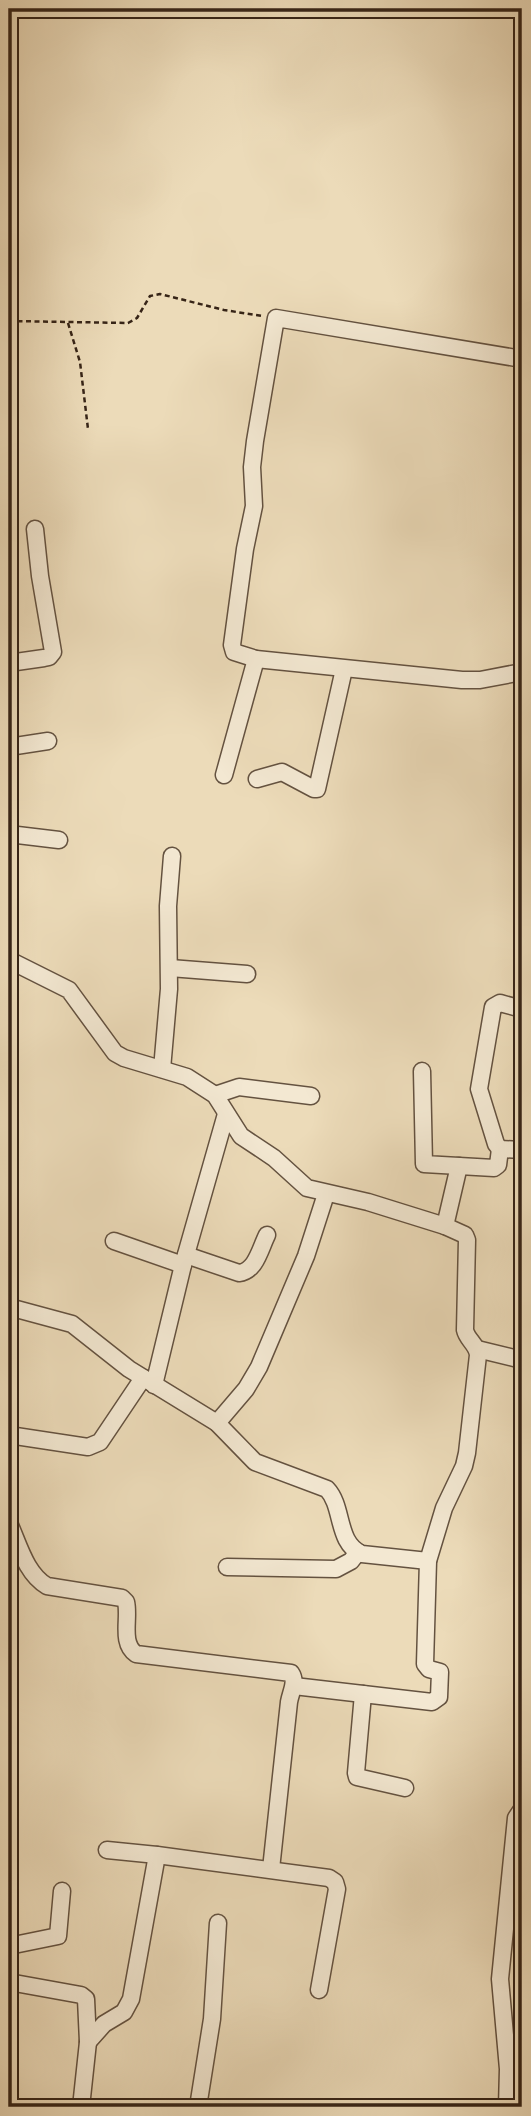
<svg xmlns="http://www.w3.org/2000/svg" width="531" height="2116" font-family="'IM FELL French Canon',serif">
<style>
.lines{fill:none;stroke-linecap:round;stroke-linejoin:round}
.street-casing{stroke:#645240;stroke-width:19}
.path{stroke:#362417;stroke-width:2.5;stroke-dasharray:5 3.5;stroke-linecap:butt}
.street{stroke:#f3e8d2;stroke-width:16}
</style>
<rect width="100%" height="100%" fill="#ecdbb9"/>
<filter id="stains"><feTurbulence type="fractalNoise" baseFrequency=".00286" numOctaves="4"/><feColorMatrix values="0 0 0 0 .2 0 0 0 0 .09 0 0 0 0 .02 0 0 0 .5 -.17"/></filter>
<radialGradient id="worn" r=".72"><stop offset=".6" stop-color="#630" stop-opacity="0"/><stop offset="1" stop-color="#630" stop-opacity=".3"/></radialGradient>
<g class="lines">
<defs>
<g id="street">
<path d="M522,359L276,318L255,441L252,467L254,506L245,549L232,645L234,652L256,659L462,680H480L522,672"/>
<path d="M9,663L44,658L49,657L53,652L40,576L35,529"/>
<path d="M9,747L48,741"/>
<path d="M224,775L256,659"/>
<path d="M257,779L282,772L314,789H317L344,669"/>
<path d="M9,834L59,840"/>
<path d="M9,960L69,990L115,1053L124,1058L187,1077L215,1095L241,1136L274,1158L307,1188L368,1202L445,1226L465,1235L467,1240L465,1330C467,1340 477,1344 478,1355L467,1453L464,1466L444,1508L428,1561L425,1664L429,1669L440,1672L439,1697L432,1702L294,1686"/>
<path d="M170,968L247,974"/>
<path d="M522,1009L500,1003L493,1007L479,1089L496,1144L500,1149L522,1150"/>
<path d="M162,1069L169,989L168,906L172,856"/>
<path d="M422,1071L424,1164L494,1168L498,1165L500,1149"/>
<path d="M215,1095L239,1087L311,1096"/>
<path d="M445,1226L459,1166"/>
<path d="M114,1241L183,1265"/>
<path d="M186,1255L239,1273C256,1271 260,1249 267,1235"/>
<path d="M9,1307L72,1324L129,1369L217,1423L255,1462L327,1489C344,1507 336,1543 362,1554L428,1561"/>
<path d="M477,1349L522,1360"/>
<path d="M154,1385L183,1265L226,1114"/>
<path d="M217,1423L246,1389L259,1367L306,1256L326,1194"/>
<path d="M9,1435L88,1447L100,1442L143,1378"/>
<path d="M9,1523C19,1545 26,1574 47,1586L122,1598L126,1602C130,1618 120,1643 136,1654L291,1673C297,1682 291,1691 289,1702L271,1869"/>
<path d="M227,1567L336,1569L351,1561L358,1552"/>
<path d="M363,1694L356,1773L357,1777L405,1788"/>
<path d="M107,1850L157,1855L329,1878L335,1882L337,1889L319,1990"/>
<path d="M9,1946L58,1936L62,1891"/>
<path d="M9,1982L81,1995L86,1999L88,2042L81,2107"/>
<path d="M88,2042L104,2024L124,2012L131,1999L157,1855"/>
<path d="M198,2107L212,2019L218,1923"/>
<path d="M507,2107L508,2069L500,1979L516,1818L522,1809"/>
</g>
</defs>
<!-- street casing -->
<use href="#street" class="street-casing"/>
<!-- path -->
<g class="path">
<path d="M9,321L128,323L137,318L150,296L160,294L224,310L262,316"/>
<path d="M68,323L80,362L88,429"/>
</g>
<!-- street -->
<use href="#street" class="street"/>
</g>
<!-- margin -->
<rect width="531" height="2116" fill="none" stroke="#ecdbb9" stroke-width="35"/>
<rect x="10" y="10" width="510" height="2095" fill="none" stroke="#362417" stroke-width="3.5"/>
<rect x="18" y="18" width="496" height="2081" fill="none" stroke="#362417" stroke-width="2"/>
<rect width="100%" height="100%" filter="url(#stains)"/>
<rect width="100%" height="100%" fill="url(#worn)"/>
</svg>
